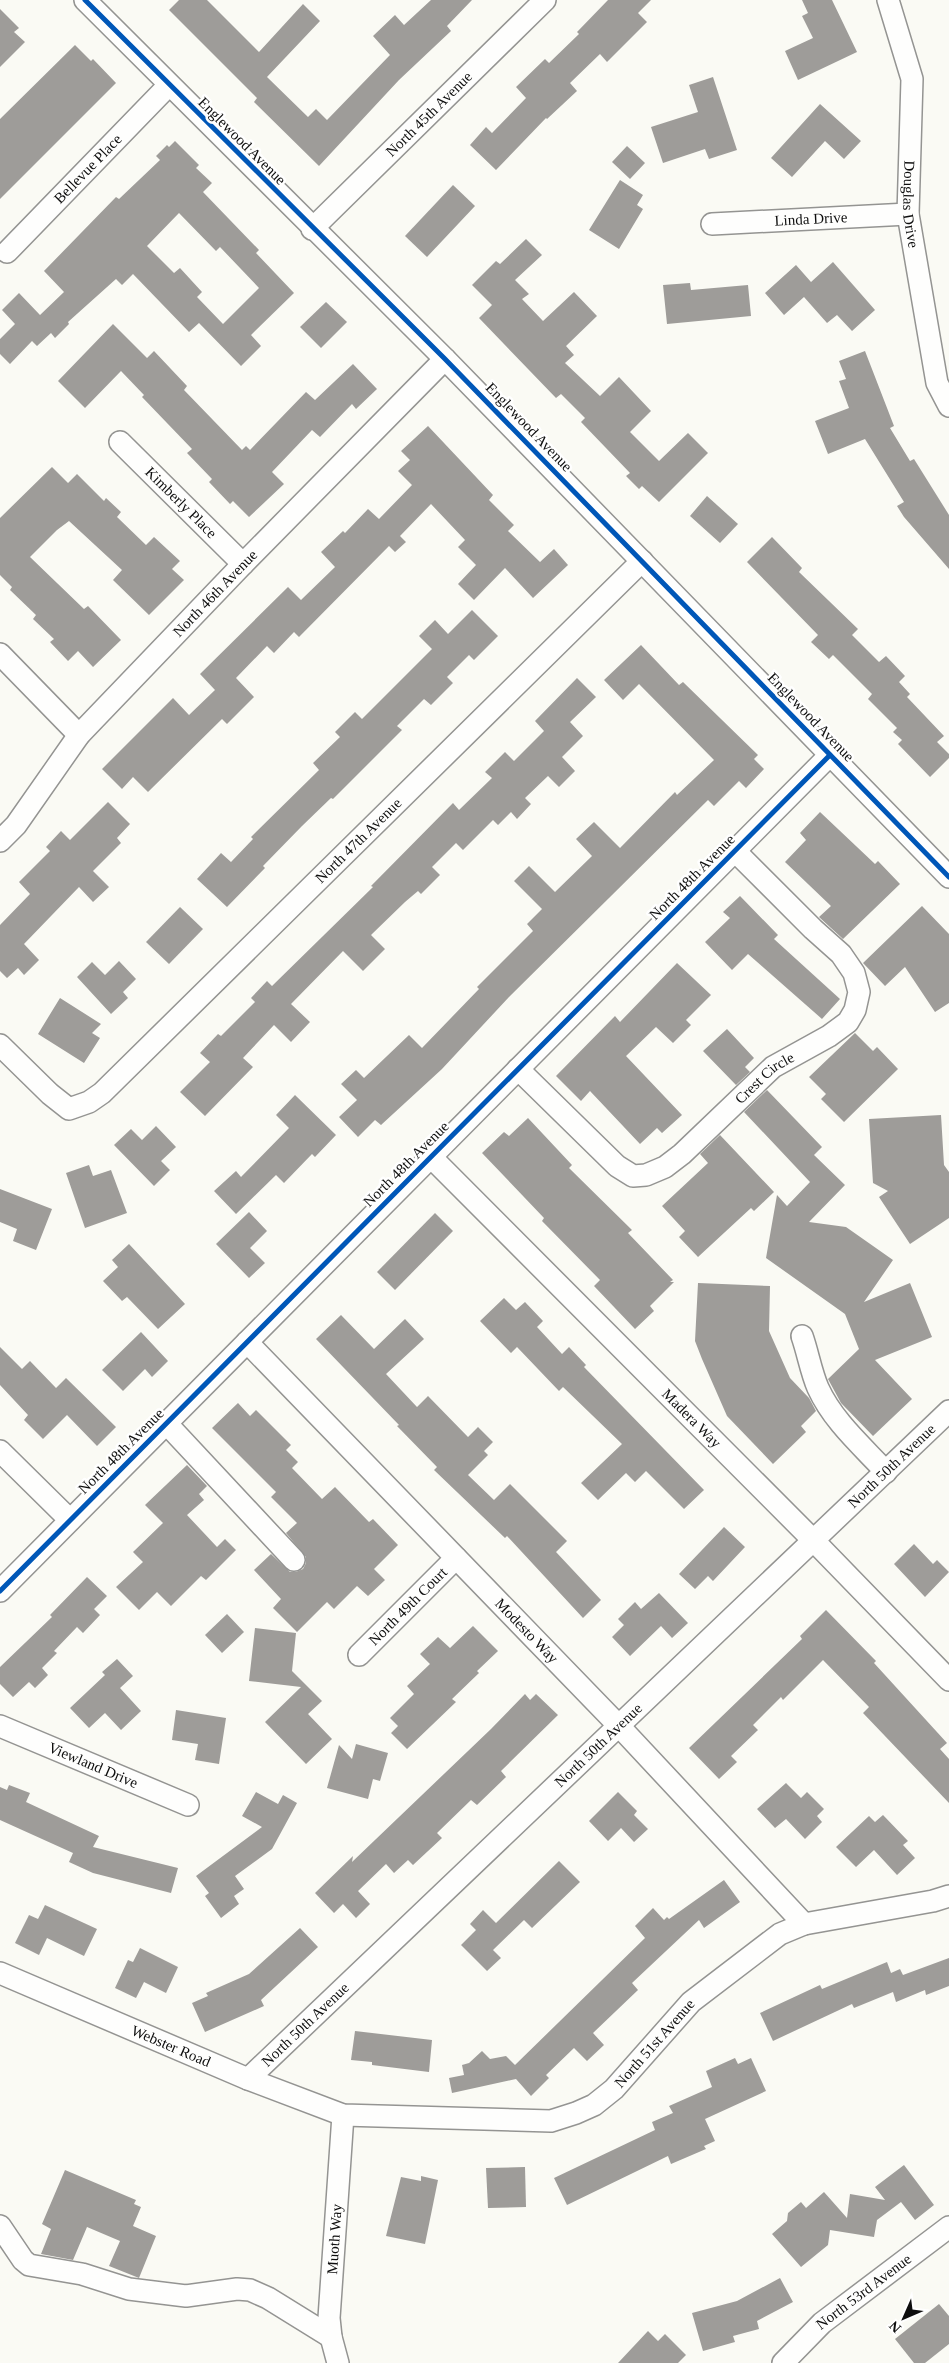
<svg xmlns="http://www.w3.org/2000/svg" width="949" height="2363" font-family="'Times New Roman',serif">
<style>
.building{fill:#9e9c99;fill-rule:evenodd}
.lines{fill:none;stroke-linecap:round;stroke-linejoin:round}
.minor-casing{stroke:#949492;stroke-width:24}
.minor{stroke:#fefefd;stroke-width:21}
.cycleway-casing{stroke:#fff;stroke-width:8}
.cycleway{stroke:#0057b8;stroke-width:5}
.labels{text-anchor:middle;stroke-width:5;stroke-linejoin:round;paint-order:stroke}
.street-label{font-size:15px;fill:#0e0e0e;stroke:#fff}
</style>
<rect width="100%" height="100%" fill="#fafaf4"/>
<!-- building -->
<g class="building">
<path d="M179,0H207L259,52L303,4L320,21L267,77L308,117L316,109L327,120L390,55L373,36L395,15L404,25L431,0H472L447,26L451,31L399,80L319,166L254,102L257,98L169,10Z"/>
<path d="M608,0H651L638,13L647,22L607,62L600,54L570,83L577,91L547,119L546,118L496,170L470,145L486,127L492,133L526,98L516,87L545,59L549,63L579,34L577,32Z"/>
<path d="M802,0H832L857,52L798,80L785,51L813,38L802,16L808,13Z"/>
<path d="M0,9L19,28L14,32L25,42L0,67Z"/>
<path d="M75,45L91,61L93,59L116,83L0,199V119Z"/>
<path d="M713,77L737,150L709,159L705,149L663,163L651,127L698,112L689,85Z"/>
<path d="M820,104L861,141L844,159L825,141L792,177L771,158Z"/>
<path d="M175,141L199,165L196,168L212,183L203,192L259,250L256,253L294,293L251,335L261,346L241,366L199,323L189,332L133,274L122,285L116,279L68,322L69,324L55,338L51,333L37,346L32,341L10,364L0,354V339L15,324L2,310L19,293L40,315L64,292L44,271L116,197L119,199L160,160L156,156L167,145L169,147ZM179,213L216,251L220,247L259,288L223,324L197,297L202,292L180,268L174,273L147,246Z"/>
<path d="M627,146L645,163L630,179L612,162Z"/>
<path d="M620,180L643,195L637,205L643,209L619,249L589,230Z"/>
<path d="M453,185L475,206L427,257L405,236Z"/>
<path d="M526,239L542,255L515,280L529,294L522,299L543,321L574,292L597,316L566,346L574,355L565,363L600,396L619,377L651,411L630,432L659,461L688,433L708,453L659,502L642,486L639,489L626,476L630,473L581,422L585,418L561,394L556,398L479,318L492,305L472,285L496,261L500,264Z"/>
<path d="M833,262L875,310L852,331L837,315L827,323L804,297L784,315L765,293L796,265L811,282Z"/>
<path d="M690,283L691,290L748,285L751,316L667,324L663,285Z"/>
<path d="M326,302L347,322L321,348L300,327Z"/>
<path d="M113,324L147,358L154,351L187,386L184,390L242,450L246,446L250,450L306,392L315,400L353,364L377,389L356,409L352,404L320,437L312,430L272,472L284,484L249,517L233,501L230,504L209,482L212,479L187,453L192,449L142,397L144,395L121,371L85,408L58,381Z"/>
<path d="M865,351L894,426L890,428L910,461L914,459L949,515V569L904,517L897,506L904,502L865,439L828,454L815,421L849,408L839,381L846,379L839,361Z"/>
<path d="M428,426L493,495L489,500L514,525L508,531L540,562L554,549L568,565L533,598L505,568L474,600L458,584L476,565L458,547L465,540L431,504L400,536L406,542L395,552L389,546L299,637L294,632L274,653L267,646L236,678L254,697L227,724L222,719L148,792L133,777L122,789L102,769L173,698L189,715L215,690L200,674L288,587L301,600L335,567L321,552L343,531L345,533L368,509L379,519L412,485L398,471L410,460L401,451Z"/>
<path d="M52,467L68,483L77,474L104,501L106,498L121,512L117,517L146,545L154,537L180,561L172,569L184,580L149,615L113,580L122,570L69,521L57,530L30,557L84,609L88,606L121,640L93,667L78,651L68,661L50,642L54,639L33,619L36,615L10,590L12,587L0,575V518Z"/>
<path d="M707,496L738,524L720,543L690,516Z"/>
<path d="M772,537L802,568L799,572L858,629L852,635L879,662L886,656L905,676L899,682L910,694L907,697L944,736L937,742L949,754V758L930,777L898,744L902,740L893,732L897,728L868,699L872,694L833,655L829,659L811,642L818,635L747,562Z"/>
<path d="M472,610L498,636L474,660L469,655L447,677L453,683L431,705L424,699L397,726L402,730L333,799L331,798L302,826L263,866L265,868L227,907L197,879L221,853L231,862L253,839L251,837L319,770L313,763L340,737L335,732L355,712L362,719L432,649L419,636L435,620L448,634Z"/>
<path d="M641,645L679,685L683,682L758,755L754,759L764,769L746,788L739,781L714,806L708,800L509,997L442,1069L381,1125L375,1120L358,1137L339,1117L357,1100L341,1084L356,1070L364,1078L409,1035L422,1048L479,989L477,987L533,931L527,924L542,909L514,881L529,866L555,892L592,856L576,839L594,822L620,848L675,792L677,795L714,760L639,684L623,700L604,680Z"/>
<path d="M577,678L596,697L570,722L583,736L562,757L575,771L559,787L548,776L525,798L531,804L517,819L511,812L498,825L493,820L463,850L456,843L432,867L440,875L421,894L418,891L405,902L371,935L385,949L363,971L343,951L291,1004L310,1022L291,1042L274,1025L243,1058L253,1067L205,1116L180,1092L210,1062L200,1053L218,1034L221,1036L255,1002L251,998L267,981L272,986L373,887L371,886L453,803L459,810L492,778L485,772L505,752L514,761L544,731L535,721Z"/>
<path d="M108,802L130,824L117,838L121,843L93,871L109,887L93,902L79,887L24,944L39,960L24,975L18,968L7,978L0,971V925L30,894L19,882L50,851L46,847L61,831L70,840Z"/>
<path d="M820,812L875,864L878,861L900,884L843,939L819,917L831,906L785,862L806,840L800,833Z"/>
<path d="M740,896L778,935L774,939L840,999L822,1019L748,954L732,970L705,942L730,918L723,912Z"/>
<path d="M922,906L949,934V1003L935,1012L905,967L885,986L863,963Z"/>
<path d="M180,907L203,929L169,964L146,942Z"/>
<path d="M119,961L136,979L123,992L128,998L111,1014L77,977L92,962L105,975Z"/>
<path d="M677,963L711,995L686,1020L691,1025L673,1043L656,1027L626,1056L682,1115L662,1133L657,1128L640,1144L590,1091L581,1101L556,1076L615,1016L620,1022Z"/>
<path d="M60,998L101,1024L92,1033L100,1038L84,1063L38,1034Z"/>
<path d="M727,1029L754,1058L745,1067L750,1072L736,1085L703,1051Z"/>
<path d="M855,1033L873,1051L877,1047L898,1069L844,1122L821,1099L826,1094L809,1077Z"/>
<path d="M767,1090L822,1147L814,1155L845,1185L809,1222L846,1227L893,1260L864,1302L910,1283L932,1337L875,1360L912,1399L873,1436L841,1403L828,1379L859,1349L845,1314L766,1258L777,1195L787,1206L810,1182L744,1112Z"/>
<path d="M295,1095L336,1135L315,1157L312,1154L284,1183L276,1175L236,1214L214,1191L236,1171L241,1177L289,1128L276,1115Z"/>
<path d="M941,1115L944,1165L949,1172V1218L910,1244L879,1197L888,1191L873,1183L869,1119Z"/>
<path d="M528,1118L572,1165L569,1168L632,1230L628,1233L673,1280L670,1282H674L650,1306L654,1311L635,1329L594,1286L600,1280L542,1221L544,1218L482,1153L504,1132L509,1136Z"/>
<path d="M156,1126L176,1147L161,1161L170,1170L154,1186L114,1145L131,1129L142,1140Z"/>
<path d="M720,1135L774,1192L754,1211L751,1208L698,1257L679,1237L685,1231L662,1206L708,1163L700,1154Z"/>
<path d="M89,1165L93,1176L111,1170L127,1213L85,1228L66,1173Z"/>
<path d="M0,1189L52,1209L36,1250L13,1241L17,1229L0,1222Z"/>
<path d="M249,1212L267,1231L250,1248L265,1263L249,1278L216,1244Z"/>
<path d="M435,1213L453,1231L395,1290L377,1272Z"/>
<path d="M129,1244L185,1304L158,1329L127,1297L122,1301L103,1281L118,1267L112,1260Z"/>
<path d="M698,1283L770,1286L769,1331L790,1378L809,1398L816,1411L801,1426L806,1432L773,1464L727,1416L702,1359L695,1341Z"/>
<path d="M504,1298L516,1310L525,1302L543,1321L537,1327L562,1354L569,1347L586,1365L584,1367L704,1490L684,1509L646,1471L635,1482L626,1473L598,1500L581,1483L622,1444L563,1387L559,1391L517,1347L511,1353L480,1321Z"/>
<path d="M341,1315L374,1349L405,1319L424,1339L386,1374L417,1407L428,1396L468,1437L478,1427L493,1442L484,1451L488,1455L468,1475L494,1500L510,1484L567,1541L556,1552L601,1600L583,1618L507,1536L505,1538L434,1470L437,1467L397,1426L399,1425L316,1339Z"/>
<path d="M141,1332L168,1361L152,1377L145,1369L123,1391L102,1370Z"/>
<path d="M0,1347L22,1369L30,1361L56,1388L66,1378L116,1427L97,1446L67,1415L43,1439L24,1420L28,1415L0,1385Z"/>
<path d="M238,1403L250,1416L256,1410L291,1445L286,1450L298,1462L292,1468L322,1499L335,1487L369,1522L373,1519L398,1545L374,1569L385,1580L368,1596L357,1586L334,1609L327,1602L297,1632L273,1608L281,1599L254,1570L271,1554L290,1572H296L303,1569L306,1563V1557L286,1533L297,1523L271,1497L276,1492L212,1428Z"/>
<path d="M187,1465L207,1486L199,1494L204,1500L187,1515L217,1547L225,1539L236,1550L206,1580L201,1576L171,1606L157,1592L139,1610L116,1587L143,1562L133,1552L163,1523L145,1505Z"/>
<path d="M724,1527L745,1547L713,1581L708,1576L695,1589L679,1574Z"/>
<path d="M914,1544L933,1564L937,1560L949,1572L925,1597L894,1564Z"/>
<path d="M87,1577L107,1596L94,1609L100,1615L83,1633L77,1627L54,1651L57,1653L42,1668L48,1675L35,1688L29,1682L13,1697L0,1684V1667L52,1617L50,1615Z"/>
<path d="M659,1593L688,1623L672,1638L661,1626L630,1656L612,1637L624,1625L618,1619L635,1602L641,1609Z"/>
<path d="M826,1610L876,1661L874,1663L947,1743L940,1749L949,1759V1803L863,1713L869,1707L823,1660L783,1700L781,1697L753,1725L758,1730L731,1756L737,1762L719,1779L689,1748L802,1639L800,1636Z"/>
<path d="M227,1614L244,1632L222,1653L205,1635Z"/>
<path d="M473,1626L498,1651L477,1671L479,1673L452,1699L456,1702L407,1749L391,1733L398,1726L390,1718L414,1694L407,1686L430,1664L420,1654L438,1637L450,1648Z"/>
<path d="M255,1628L296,1633L292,1671L322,1701L308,1714L332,1739L306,1764L265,1722L301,1687L249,1681Z"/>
<path d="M117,1659L133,1676L120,1688L141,1711L121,1730L105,1713L89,1728L70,1708L105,1675L102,1672Z"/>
<path d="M525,1694L530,1700L536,1694L558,1715L501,1771L506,1777L477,1805L471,1800L437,1833L442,1838L413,1865L408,1860L394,1873L386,1864L358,1891L370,1904L356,1918L343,1904L334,1913L315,1893L353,1856L352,1862L491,1729Z"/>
<path d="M176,1710L226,1718L219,1764L195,1760L198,1744L172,1740Z"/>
<path d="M356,1744L388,1753L380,1781L373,1779L368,1799L327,1788L339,1745L352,1759Z"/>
<path d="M786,1783L801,1798L807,1792L824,1809L817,1816L822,1822L805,1839L786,1819L775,1828L757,1809Z"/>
<path d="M9,1785L30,1793L26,1802L99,1836L93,1847L178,1868L171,1893L93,1873L69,1862L73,1853L0,1820V1787L7,1790Z"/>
<path d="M256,1792L278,1804L283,1795L297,1803L272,1849L235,1876L244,1889L234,1896L239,1904L221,1918L205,1896L209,1893L196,1876L262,1827L242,1816Z"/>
<path d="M618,1792L637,1811L634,1815L648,1829L634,1842L621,1828L608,1841L589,1821Z"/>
<path d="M883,1815L908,1841L903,1845L915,1858L897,1875L874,1850L856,1867L836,1847L869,1816L875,1822Z"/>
<path d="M559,1861L580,1882L532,1928L524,1920L493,1950L501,1958L487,1971L461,1945L476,1930L470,1924L483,1910L496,1923Z"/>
<path d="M724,1880L740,1902L704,1928L699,1920L632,1983L638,1990L593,2033L604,2045L587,2061L574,2048L546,2075L549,2078L531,2096L516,2079L452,2093L449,2078L464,2075L462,2065L469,2063L482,2051L490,2059L506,2056L515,2065L645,1938L635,1926L653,1908L664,1920L667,1917L669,1919Z"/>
<path d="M45,1905L97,1929L84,1956L47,1938L39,1955L15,1943L29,1915L38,1919Z"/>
<path d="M300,1928L318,1947L261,2000L264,2006L205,2032L192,2003L208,1996L206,1993L249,1974Z"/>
<path d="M140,1948L178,1967L166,1993L144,1982L136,1998L115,1988L128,1960L133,1962Z"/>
<path d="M949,1958V1986L926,1995L925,1990L896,2002L893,1992L854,2008L852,2004L773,2041L760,2013L820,1985L822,1989L887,1962L891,1973L900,1969L903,1975Z"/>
<path d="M355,2031L432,2040L429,2072L372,2065V2062L351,2060Z"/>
<path d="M735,2058L738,2064L751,2058L766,2091L705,2119L715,2141L704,2146L706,2149L671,2164L668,2156L567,2205L554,2178L655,2130L652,2122L673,2113L669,2106L712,2087L706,2071Z"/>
<path d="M904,2165L934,2205L915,2220L901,2202L877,2220L874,2237L830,2230L828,2245L801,2267L772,2234L787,2221L788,2213L801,2202L806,2208L824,2192L847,2218L850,2194L885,2200L875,2187Z"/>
<path d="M525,2167L526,2207L488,2208L486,2168Z"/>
<path d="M65,2170L136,2200L134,2204L141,2207L133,2226L156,2236L139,2278L109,2266L120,2241L87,2227L73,2260L41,2254L51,2229L42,2224Z"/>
<path d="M421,2176L438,2180L425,2244L386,2236L401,2177L421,2181Z"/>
<path d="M780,2278L793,2302L757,2321L759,2329L733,2336L735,2342L703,2351L692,2313L737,2301Z"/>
<path d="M939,2304L949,2316V2344L925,2363H914L895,2339Z"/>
<path d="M648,2331L658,2341L665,2334L686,2355L678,2363H618Z"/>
</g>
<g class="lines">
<defs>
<g id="minor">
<path d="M85,0L445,359L949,877"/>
<path id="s1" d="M888,0L912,79L908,214L937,383L949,406"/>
<path id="s2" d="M712,224L908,214"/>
<path id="s3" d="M312,229L545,0"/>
<path id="s4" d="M7,252L169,85"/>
<path id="s5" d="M120,442L243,564"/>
<path d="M0,654L79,735"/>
<path id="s6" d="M0,841L16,825L79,735L243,564L445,359"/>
<path id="s7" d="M0,1045L50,1094L69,1109L89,1102L102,1093L642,561"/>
<path id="s8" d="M518,1069L617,1166L633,1176L646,1175L665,1167L682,1154L773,1067L829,1036L848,1022L855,1010L859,992L854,973L841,954L813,929L735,851"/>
<path id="s9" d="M431,1157L814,1541L949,1680"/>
<path d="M802,1336C808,1353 811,1372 818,1388C833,1421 862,1446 886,1472"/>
<path id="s10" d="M247,1342L619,1726L804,1924"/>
<path d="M166,1423L294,1560"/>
<path d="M0,1451L70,1520"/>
<path d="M0,1591L830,755"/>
<path id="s11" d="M359,1655L456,1558"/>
<path id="s12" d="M0,1726L188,1805"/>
<path id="s13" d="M0,1973L248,2079L343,2115L551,2121L576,2113L594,2105L614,2089L691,2002L780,1934L804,1924L933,1901L949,1896"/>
<path id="s14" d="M248,2079L949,1411"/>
<path d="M0,2226L23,2260L29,2265L82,2274L129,2289L186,2296L237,2289L250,2290L268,2298L331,2337"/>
<path id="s15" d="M338,2363L331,2337L329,2318L343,2115"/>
<path id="s16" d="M783,2363L822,2323L949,2227"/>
</g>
</defs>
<!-- minor casing -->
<use href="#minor" class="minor-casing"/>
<!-- minor -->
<use href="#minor" class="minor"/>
<defs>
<g id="cycleway">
<path d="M85,0L445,359L949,877"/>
<path d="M0,1591L830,755"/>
</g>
</defs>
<!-- cycleway casing -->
<use href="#cycleway" class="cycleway-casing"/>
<!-- cycleway -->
<use href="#cycleway" class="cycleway"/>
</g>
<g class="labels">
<!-- street labels -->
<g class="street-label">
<text dy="5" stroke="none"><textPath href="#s3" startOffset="164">North 45th Avenue</textPath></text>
<text transform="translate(242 141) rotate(45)" y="5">Englewood Avenue</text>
<text dy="5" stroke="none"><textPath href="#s4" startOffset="116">Bellevue Place</textPath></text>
<text dy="5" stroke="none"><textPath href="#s1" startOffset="208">Douglas Drive</textPath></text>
<text dy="5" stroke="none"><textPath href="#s2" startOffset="99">Linda Drive</textPath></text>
<text transform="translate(529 427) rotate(46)" y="5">Englewood Avenue</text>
<text dy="5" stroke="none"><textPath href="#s5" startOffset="86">Kimberly Place</textPath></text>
<text dy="5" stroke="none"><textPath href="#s6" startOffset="329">North 46th Avenue</textPath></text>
<text transform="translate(811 717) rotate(46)" y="5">Englewood Avenue</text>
<text dy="5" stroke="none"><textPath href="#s7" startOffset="491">North 47th Avenue</textPath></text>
<text transform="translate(692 877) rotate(-45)" y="5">North 48th Avenue</text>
<text dy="5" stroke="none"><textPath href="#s8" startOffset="325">Crest Circle</textPath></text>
<text transform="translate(406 1164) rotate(-45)" y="5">North 48th Avenue</text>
<text dy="5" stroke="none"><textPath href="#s9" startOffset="369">Madera Way</textPath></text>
<text transform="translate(121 1451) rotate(-45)" y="5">North 48th Avenue</text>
<text dy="5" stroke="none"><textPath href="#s14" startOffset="889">North 50th Avenue</textPath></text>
<text dy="5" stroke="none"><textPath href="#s11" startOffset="69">North 49th Court</textPath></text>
<text dy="5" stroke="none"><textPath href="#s10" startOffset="402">Modesto Way</textPath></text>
<text dy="5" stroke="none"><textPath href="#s14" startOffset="484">North 50th Avenue</textPath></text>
<text dy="5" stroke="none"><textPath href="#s12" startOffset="101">Viewland Drive</textPath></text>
<text dy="5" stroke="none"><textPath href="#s14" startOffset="79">North 50th Avenue</textPath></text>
<text dy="5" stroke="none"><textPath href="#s13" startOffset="712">North 51st Avenue</textPath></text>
<text dy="5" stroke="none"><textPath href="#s13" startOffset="186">Webster Road</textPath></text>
<text dy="5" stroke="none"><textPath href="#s15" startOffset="125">Muoth Way</textPath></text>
<text dy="5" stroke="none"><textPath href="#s16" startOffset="108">North 53rd Avenue</textPath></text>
</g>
</g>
<!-- north arrow -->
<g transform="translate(904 2318) rotate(225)" stroke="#ffffff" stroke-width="4" paint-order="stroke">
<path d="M0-4L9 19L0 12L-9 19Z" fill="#0e0e0e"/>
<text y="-8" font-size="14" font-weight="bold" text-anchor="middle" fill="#0e0e0e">N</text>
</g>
</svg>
